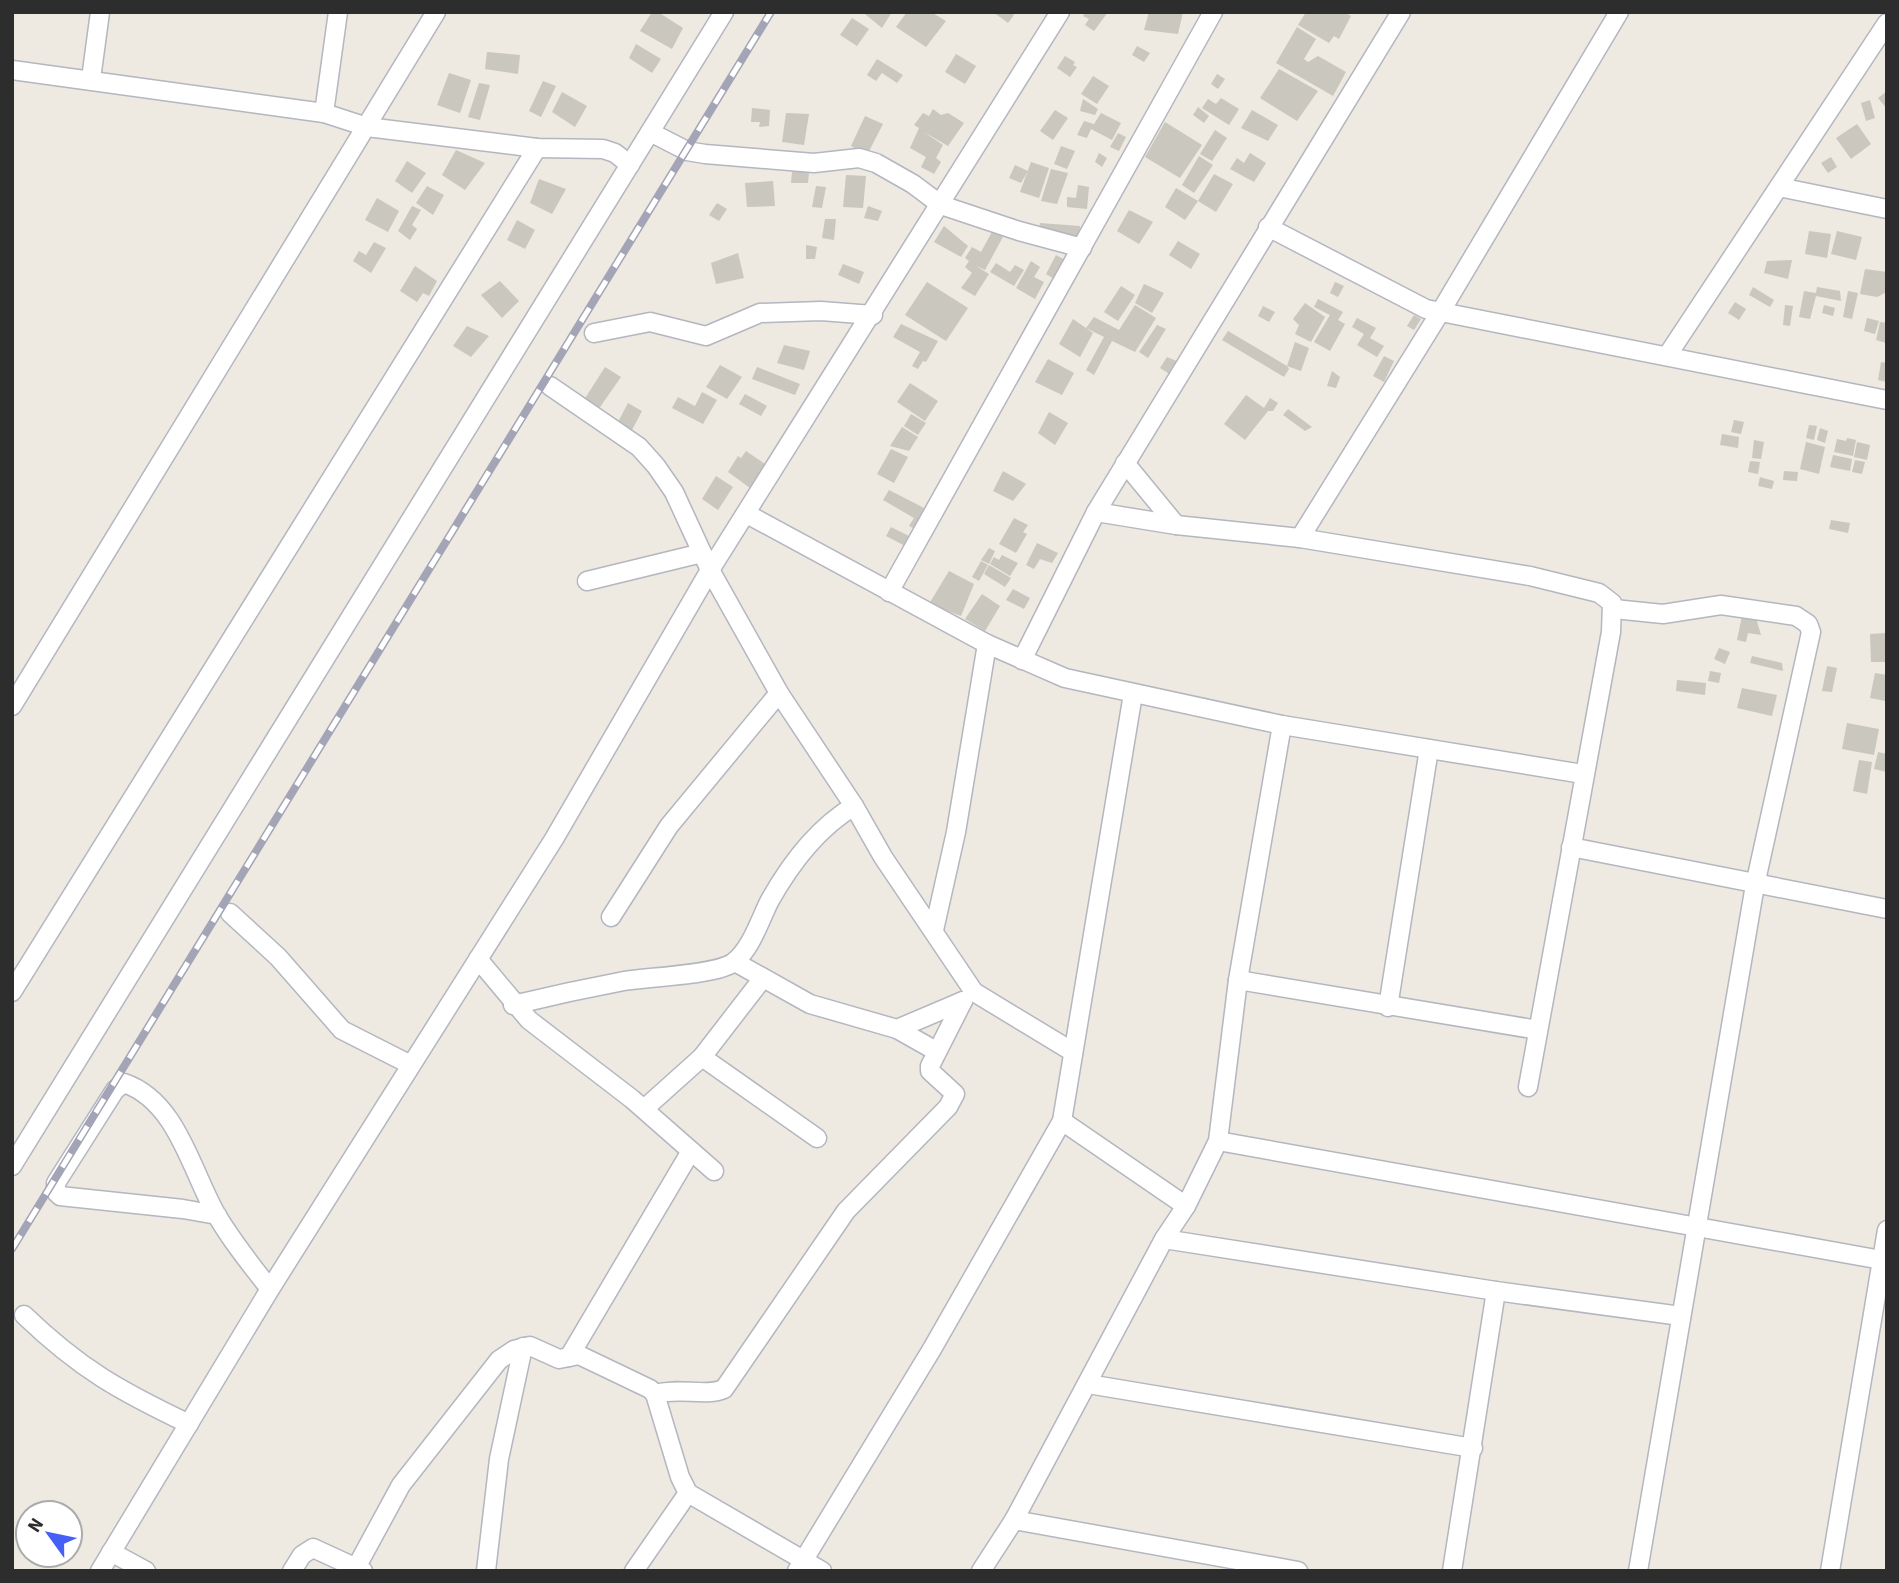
<svg xmlns="http://www.w3.org/2000/svg" width="1899" height="1583" font-family="'Source Sans 3',sans-serif">
<style>
.building{fill:#cac7bf}
.lines{fill:none;stroke-linecap:round;stroke-linejoin:round}
.minor-casing{stroke:#b4b6c0;stroke-width:21}
.minor{stroke:#fff;stroke-width:18}
.rail-casing{stroke:#a3a5b7;stroke-width:8}
.rail{stroke:#fff;stroke-width:5;stroke-dasharray:16;stroke-linecap:butt}
</style>
<rect width="100%" height="100%" fill="#eee9e1"/>
<!-- building -->
<g class="building">
<path d="M652,12H658L683,28L672,49L640,31Z"/>
<path d="M866,12H892L882,28L865,14Z"/>
<path d="M907,12H931L946,21L926,47L896,27Z"/>
<path d="M993,12H1011L1014,15L1008,23Z"/>
<path d="M1086,12H1108L1094,31L1085,25L1089,19L1083,16Z"/>
<path d="M1149,12H1183L1178,34L1144,30Z"/>
<path d="M1306,12H1344L1351,16L1339,39L1334,36L1329,43L1298,25Z"/>
<path d="M852,18L869,29L857,46L840,35Z"/>
<path d="M1297,27L1316,39L1304,59L1308,62L1318,56L1346,72L1333,96L1276,63Z"/>
<path d="M636,44L661,59L652,73L629,58Z"/>
<path d="M1137,46L1150,53L1144,62L1132,55Z"/>
<path d="M487,52L520,55L518,74L485,69Z"/>
<path d="M956,54L976,66L965,84L945,72Z"/>
<path d="M1065,56L1075,62L1073,65L1077,67L1070,77L1057,68Z"/>
<path d="M877,59L903,75L897,83L882,73L876,81L867,75Z"/>
<path d="M1279,69L1318,91L1297,121L1260,98Z"/>
<path d="M449,73L471,80L460,113L437,105Z"/>
<path d="M1217,74L1225,79L1218,89L1211,84Z"/>
<path d="M1093,76L1109,86L1097,104L1081,94Z"/>
<path d="M543,81L556,86L541,117L529,111Z"/>
<path d="M479,83L490,85L480,120L468,117Z"/>
<path d="M1887,91V109L1878,98Z"/>
<path d="M562,92L587,106L575,127L552,112Z"/>
<path d="M1221,98L1239,109L1229,125L1202,108L1208,99L1216,104Z"/>
<path d="M1083,99L1098,109L1095,115L1080,111Z"/>
<path d="M1870,100L1875,118L1866,121L1861,103Z"/>
<path d="M1198,107L1209,116L1204,123L1193,115Z"/>
<path d="M752,108L770,110L769,126L759,127L760,122H751Z"/>
<path d="M933,109L941,115L948,113L964,123L948,146L924,132L943,145L936,158L941,162L934,174L921,167L926,157L910,148L919,128L914,125L923,113L929,116Z"/>
<path d="M1055,110L1068,118L1053,140L1040,131Z"/>
<path d="M1252,110L1278,125L1268,141L1241,128Z"/>
<path d="M786,113L809,114L804,145L782,142Z"/>
<path d="M1101,113L1121,123L1112,140L1091,129L1087,138L1077,135L1084,121L1094,124Z"/>
<path d="M865,116L883,124L867,155L851,146Z"/>
<path d="M1165,122L1202,145L1180,178L1145,157Z"/>
<path d="M1857,124L1871,144L1851,159L1836,138Z"/>
<path d="M1215,130L1227,138L1212,161L1200,154Z"/>
<path d="M1118,133L1126,137L1119,151L1110,147Z"/>
<path d="M1061,146L1075,151L1067,169L1054,164Z"/>
<path d="M456,150L485,163L465,190L442,175Z"/>
<path d="M1099,153L1107,158L1102,167L1095,162Z"/>
<path d="M1250,153L1266,163L1254,182L1230,169L1237,158L1244,163Z"/>
<path d="M1199,156L1213,165L1194,193L1182,185Z"/>
<path d="M1831,157L1837,167L1828,173L1821,163Z"/>
<path d="M407,161L426,173L412,193L395,181Z"/>
<path d="M1031,162L1049,168L1039,198L1020,192Z"/>
<path d="M1015,165L1028,171L1021,183L1009,178Z"/>
<path d="M1051,169L1068,173L1057,204L1041,201Z"/>
<path d="M792,172H809L808,183H791Z"/>
<path d="M1214,174L1233,184L1216,212L1198,201Z"/>
<path d="M846,175L866,176L863,208L843,207Z"/>
<path d="M539,179L566,189L552,214L530,203Z"/>
<path d="M773,181L775,206L747,207L745,183Z"/>
<path d="M1078,185L1089,187L1087,209L1067,207V197L1076,198Z"/>
<path d="M427,186L444,195L433,215L416,203Z"/>
<path d="M816,186L826,187L822,208L812,207Z"/>
<path d="M1176,188L1198,201L1185,220L1165,207Z"/>
<path d="M377,198L399,211L388,232L365,220Z"/>
<path d="M717,203L727,209L719,221L709,215Z"/>
<path d="M412,206L421,210L412,225L417,229L410,240L398,231Z"/>
<path d="M868,206L882,211L878,221L864,218Z"/>
<path d="M1129,210L1153,222L1139,244L1117,231Z"/>
<path d="M825,219H836L834,240L822,238Z"/>
<path d="M517,220L535,230L525,249L507,240Z"/>
<path d="M1040,223L1080,226L1079,239L1038,236Z"/>
<path d="M944,226L968,246L961,257L934,242Z"/>
<path d="M993,230L1004,235L985,270L976,266L989,274L975,296L961,288L972,273L965,267L969,261L965,258L972,247L981,252Z"/>
<path d="M1809,231L1831,234L1827,258L1805,254Z"/>
<path d="M1837,231L1862,237L1856,260L1831,254Z"/>
<path d="M1178,241L1200,254L1191,269L1169,255Z"/>
<path d="M374,242L386,248L371,273L353,261L359,251L366,255Z"/>
<path d="M806,245L817,247L815,259H806Z"/>
<path d="M738,253L744,278L716,284L711,263Z"/>
<path d="M1056,255L1067,261L1056,280L1046,274Z"/>
<path d="M1792,260L1788,279L1764,273L1767,261Z"/>
<path d="M1031,261L1040,267L1034,277L1044,282L1035,299L1016,288Z"/>
<path d="M996,263L1010,272L1015,265L1024,270L1014,286L990,272Z"/>
<path d="M843,264L864,272L859,284L838,275Z"/>
<path d="M415,266L437,281L429,296L423,293L417,302L400,291Z"/>
<path d="M1865,269L1887,272V292L1877,297L1860,294Z"/>
<path d="M500,281L519,301L502,318L481,295Z"/>
<path d="M927,282L968,308L946,341L905,315Z"/>
<path d="M1335,282L1344,286L1338,297L1330,293Z"/>
<path d="M1144,284L1164,293L1152,313L1135,303Z"/>
<path d="M1121,286L1135,295L1118,321L1104,312Z"/>
<path d="M1753,287L1774,300L1770,307L1749,295Z"/>
<path d="M1817,287L1840,291L1841,301L1816,296L1810,319L1799,317L1804,291L1816,293Z"/>
<path d="M1848,291L1858,293L1852,319L1843,317Z"/>
<path d="M1318,299L1343,312L1338,320L1345,324L1330,351L1314,342L1330,315L1314,307Z"/>
<path d="M1735,302L1746,309L1739,320L1728,313Z"/>
<path d="M1305,303L1325,317L1311,342L1295,334L1299,325L1293,319Z"/>
<path d="M1135,305L1156,318L1135,352L1112,341L1094,375L1086,370L1104,337L1086,328L1093,333L1080,357L1059,344L1073,319L1086,328L1094,317L1119,330Z"/>
<path d="M1785,305L1793,306L1790,326L1783,325Z"/>
<path d="M1824,305L1835,308L1833,316L1822,313Z"/>
<path d="M1263,306L1275,312L1269,322L1258,316Z"/>
<path d="M1414,315L1421,319L1414,330L1407,326Z"/>
<path d="M1357,318L1376,328L1370,338L1384,346L1377,357L1357,345L1364,334L1352,327Z"/>
<path d="M1867,318L1879,321L1875,334L1864,331Z"/>
<path d="M1880,322L1887,323L1886,343L1876,340Z"/>
<path d="M901,324L938,341L926,362L923,361L918,369L912,366L920,352L893,337Z"/>
<path d="M1157,325L1166,329L1148,358L1139,352Z"/>
<path d="M467,326L489,336L471,357L453,346Z"/>
<path d="M1228,331L1287,366L1289,369L1284,377L1222,340Z"/>
<path d="M1295,342L1309,348L1301,371L1287,366Z"/>
<path d="M784,345L810,351L804,370L777,363Z"/>
<path d="M1384,356L1394,361L1384,382L1373,376Z"/>
<path d="M1167,357L1179,362L1171,375L1160,368Z"/>
<path d="M1048,359L1074,373L1062,395L1035,382Z"/>
<path d="M1881,362L1887,363V382L1878,380Z"/>
<path d="M720,365L742,377L727,399L706,387Z"/>
<path d="M605,367L621,377L598,410L584,400Z"/>
<path d="M757,367L800,384L795,395L752,379Z"/>
<path d="M1332,371L1340,377L1336,388L1327,386Z"/>
<path d="M910,383L938,401L925,421L897,402Z"/>
<path d="M702,392L717,400L703,424L672,408L678,397L695,406Z"/>
<path d="M745,394L767,406L761,416L739,404Z"/>
<path d="M1246,395L1264,408L1270,398L1278,403L1273,411H1268L1245,440L1224,424Z"/>
<path d="M628,403L642,411L632,430L618,422Z"/>
<path d="M1288,409L1312,427L1305,431L1283,415Z"/>
<path d="M1049,412L1068,423L1055,445L1038,433Z"/>
<path d="M911,414L926,423L918,435L904,426Z"/>
<path d="M1734,420L1744,422L1741,434L1731,432Z"/>
<path d="M1809,425L1817,426L1814,440L1806,438Z"/>
<path d="M902,427L918,437L909,451L890,446Z"/>
<path d="M1820,428L1828,431L1825,443L1817,440Z"/>
<path d="M1722,434L1739,437L1738,448L1720,445Z"/>
<path d="M1847,438L1856,440L1853,456L1834,452L1837,439L1846,441Z"/>
<path d="M1754,440L1764,442L1761,459L1752,458Z"/>
<path d="M1806,442L1825,447L1819,474L1800,469Z"/>
<path d="M1857,442L1870,445L1867,460L1854,457Z"/>
<path d="M891,449L908,457L894,483L877,474Z"/>
<path d="M746,451L765,464L750,488L728,472L738,456L741,458Z"/>
<path d="M1833,455L1852,459L1850,471L1830,467Z"/>
<path d="M1855,460L1865,462L1862,474L1852,472Z"/>
<path d="M1750,461L1760,462L1758,474L1748,472Z"/>
<path d="M1003,471L1026,484L1013,501L993,491Z"/>
<path d="M1784,471L1798,472L1797,481L1783,480Z"/>
<path d="M716,476L733,487L718,510L702,499Z"/>
<path d="M1760,477L1774,481L1772,489L1758,486Z"/>
<path d="M889,490L928,510L917,530L909,526L914,518L883,500Z"/>
<path d="M1014,518L1028,525L1023,532L1027,534L1016,553L999,544Z"/>
<path d="M1831,520L1850,523L1848,533L1829,529Z"/>
<path d="M891,527L913,538L907,547L886,536Z"/>
<path d="M1037,543L1058,553L1052,563L1040,559L1034,569L1026,565Z"/>
<path d="M989,548L995,551L989,564L981,560Z"/>
<path d="M1002,555L1018,563L1010,576L990,564L994,557L999,560Z"/>
<path d="M981,561L988,565L979,581L972,577Z"/>
<path d="M989,565L1011,578L1005,587L984,574Z"/>
<path d="M949,571L974,584L961,616L929,604Z"/>
<path d="M1013,589L1030,598L1024,609L1006,600Z"/>
<path d="M982,594L1000,606L985,631L965,619Z"/>
<path d="M1742,616L1756,618L1761,635L1748,633L1746,642L1737,640Z"/>
<path d="M1886,633L1887,662H1871L1870,634Z"/>
<path d="M1719,648L1730,652L1725,664L1714,659Z"/>
<path d="M1752,656L1782,663L1783,671L1750,663Z"/>
<path d="M1827,666L1837,668L1832,692L1822,691Z"/>
<path d="M1710,671L1721,673L1719,683L1708,681Z"/>
<path d="M1875,673L1887,675L1885,701L1870,698Z"/>
<path d="M1677,680L1706,683L1705,695L1676,691Z"/>
<path d="M1742,688L1777,695L1772,716L1737,708Z"/>
<path d="M1847,723L1879,729L1874,755L1842,749Z"/>
<path d="M1878,752L1887,754V772L1874,769Z"/>
<path d="M1859,760L1872,762L1867,794L1853,791Z"/>
</g>
<g class="lines">
<defs>
<g id="minor">
<path d="M12,70L324,113L367,127L537,148L603,149L615,153L630,165"/>
<path d="M91,79L100,12"/>
<path d="M324,113L338,12"/>
<path d="M650,132L687,151L705,154L814,163L859,158L876,163L913,184L941,205L1019,231L1082,248"/>
<path d="M1779,187L1887,209"/>
<path d="M1268,227L1426,309L1887,400"/>
<path d="M594,333L650,322L706,336L760,313L821,311L873,315"/>
<path d="M1667,356L1887,23"/>
<path d="M550,386L639,447L656,466L674,492L710,570L779,693L854,806L883,857L974,992L1073,1052"/>
<path d="M1125,463L1176,525"/>
<path d="M1096,512L1176,525L1300,538L1530,576L1599,593L1612,603L1611,632L1528,1087"/>
<path d="M747,514L987,644L1065,678L1282,725L1583,774"/>
<path d="M1300,538L1441,311L1619,12"/>
<path d="M587,581L702,553"/>
<path d="M889,592L1213,12"/>
<path d="M1614,609L1663,614L1721,605L1796,616L1808,624L1811,632L1755,885L1638,1571"/>
<path d="M1022,660L1096,512L1401,12"/>
<path d="M12,706L436,12"/>
<path d="M1571,847L1887,909"/>
<path d="M230,913L278,957L342,1030L411,1065"/>
<path d="M611,917L669,826L779,693"/>
<path d="M934,930L956,832L987,644"/>
<path d="M478,959L529,1020L632,1099L714,1171"/>
<path d="M735,962L810,1004L897,1029L963,1001"/>
<path d="M1238,980L1538,1030"/>
<path d="M12,992L537,148"/>
<path d="M513,1005C550,996 587,988 624,981C648,977 718,975 734,962C751,949 760,920 769,902C790,864 816,829 854,806"/>
<path d="M1388,1007L1429,749"/>
<path d="M897,1029L936,1051"/>
<path d="M702,1057L817,1138"/>
<path d="M644,1109L702,1057L763,978"/>
<path d="M1062,1121L1186,1206"/>
<path d="M1218,1141L1887,1261"/>
<path d="M12,1166L724,12"/>
<path d="M217,1215L183,1209L60,1196L56,1192V1183L115,1090L124,1083C177,1101 191,1170 216,1214C231,1240 251,1265 270,1289"/>
<path d="M1164,1239L1496,1291L1681,1316"/>
<path d="M24,1315C80,1369 120,1391 189,1424"/>
<path d="M569,1357L691,1151"/>
<path d="M1088,1384L1473,1448"/>
<path d="M655,1394C680,1387 705,1397 724,1389L846,1211L948,1107L955,1094L930,1071V1066L963,1001"/>
<path d="M1014,1520L1298,1571"/>
<path d="M111,1552L146,1571"/>
<path d="M357,1566L401,1485L499,1360L514,1350L530,1346L559,1359L579,1355L650,1389L655,1394L680,1477L688,1493L822,1571"/>
<path d="M100,1571L270,1289L554,839L710,570L1060,12"/>
<path d="M292,1571L302,1555L313,1548L363,1571"/>
<path d="M486,1571L499,1459L523,1347"/>
<path d="M634,1571L688,1493"/>
<path d="M797,1571L932,1349L1062,1121L1133,694"/>
<path d="M981,1571L1014,1520L1164,1239L1186,1206L1218,1141L1238,980L1282,725"/>
<path d="M1452,1571L1496,1291"/>
<path d="M1830,1571L1887,1230"/>
</g>
</defs>
<!-- minor casing -->
<use href="#minor" class="minor-casing"/>
<!-- minor -->
<use href="#minor" class="minor"/>
<defs>
<path id="rail" d="M12,1249L771,12"/>
</defs>
<!-- rail casing -->
<use href="#rail" class="rail-casing"/>
<!-- rail -->
<use href="#rail" class="rail"/>
</g>
<!-- border -->
<rect width="1899" height="1583" fill="none" stroke="#2d2d2d" stroke-width="28"/>
<!-- north arrow -->
<g transform="translate(49 1534) rotate(303)"><circle r="33" fill="#ffffff" stroke="#ababab" stroke-width="2"/>
<path d="M0-5L12 26L0 18L-12 26Z" fill="#465ff6"/>
<text y="-10" font-size="19" font-weight="bold" text-anchor="middle" fill="#2d2d2d">N</text>
</g>
</svg>
